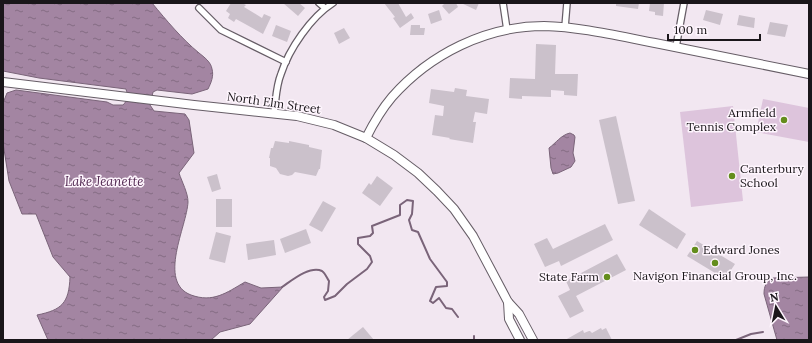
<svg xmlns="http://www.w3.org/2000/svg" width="812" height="343" font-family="Lora,serif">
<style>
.pitch{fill:#ddc4dc}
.water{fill:url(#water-ripples);stroke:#7a6479}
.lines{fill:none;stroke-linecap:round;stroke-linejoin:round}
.stream{stroke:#7a6479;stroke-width:2}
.building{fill:#cbc1cb}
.street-casing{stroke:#665d66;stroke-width:8}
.secondary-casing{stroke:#665d66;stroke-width:10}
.street{stroke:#fff;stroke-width:5.5}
.secondary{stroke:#fff;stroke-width:8}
.poi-dot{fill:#638d1c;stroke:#fef5fd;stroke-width:1.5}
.labels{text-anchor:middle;stroke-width:3;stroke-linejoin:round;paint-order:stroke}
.street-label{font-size:12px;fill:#1a161a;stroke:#fef5fd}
.poi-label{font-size:12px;fill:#1a161a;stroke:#fef5fd;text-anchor:end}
.water-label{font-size:13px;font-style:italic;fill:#542b54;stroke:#fef5fd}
</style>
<defs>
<pattern id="water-ripples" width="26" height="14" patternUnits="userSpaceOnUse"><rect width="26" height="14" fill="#a385a2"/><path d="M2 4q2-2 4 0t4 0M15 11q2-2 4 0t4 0" fill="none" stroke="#846c83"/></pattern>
</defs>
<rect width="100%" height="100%" fill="#f2e7f1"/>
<!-- pitch -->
<g class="pitch">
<path d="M763,99L809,108V142L756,132Z"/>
<path d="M733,106L743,201L691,207L680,112Z"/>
</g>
<!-- water -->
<g class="water">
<path d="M3,3H152C167,21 181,38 199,53C204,57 211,62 212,69C214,76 211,83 208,89L192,94L157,90L153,92L150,105L154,111L185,114L189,120L194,153L179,173C182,182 188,193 188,202C187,226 157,282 191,295C213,303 226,293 245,282L261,288L283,287L250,324L220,332L211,340H48L37,315C62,310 69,303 70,277L53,257L36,214H22L9,181L3,143V103L7,93L16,90L107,102L113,105H123C128,100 128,96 126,89L39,78L3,71Z"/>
<path d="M570,133L574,135L575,137L573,153L575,161L571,167L558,173L553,174L551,168L549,148C556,143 561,135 570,133Z"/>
<path d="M809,277V340H777L764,294C764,286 766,282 773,278Z"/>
</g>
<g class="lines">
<!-- stream -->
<g class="stream">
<path d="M282,287C291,281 310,265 322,271C325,273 327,278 329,281L328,291L324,297L325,300L335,296L347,284L367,269L372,262L370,256L358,244V238L370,236L373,233L372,226L400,215V205L407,200L413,201L412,214L409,220L412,230L418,232L430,259L447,282V286L436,287L430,301L433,303L439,298L446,308L452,309L458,317"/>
<path d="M474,340V336"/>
<path d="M736,340L751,334L763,332"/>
</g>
</g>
<!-- building -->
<g class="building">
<path d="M231,3H242L246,5L244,7L262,18L264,14L271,17L263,34L236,19L234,22L228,18L230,14L226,11Z"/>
<path d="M283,3H299L305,8L298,16Z"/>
<path d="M384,3H398L406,17L411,13L414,18L400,28L393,18L395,17Z"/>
<path d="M445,3H456L458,7L449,14L442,6Z"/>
<path d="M461,3H479L476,10Z"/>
<path d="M616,3H639L638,9L616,6Z"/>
<path d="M650,3H664L663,16L655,15V12L649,11Z"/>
<path d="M439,10L442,20L431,24L428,14Z"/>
<path d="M706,10L723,14L720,25L703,20Z"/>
<path d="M739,15L755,18L754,28L737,25Z"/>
<path d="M770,22L788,25L785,37L767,34Z"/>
<path d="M276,25L291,31L287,42L272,36Z"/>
<path d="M411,25H420V28H425L424,35H410Z"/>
<path d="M344,28L350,38L339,44L334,33Z"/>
<path d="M536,44L556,45L555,74H578L577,96L564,95V91L551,90V97L522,96V99L509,98L510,78L535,79Z"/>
<path d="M455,88L467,90L466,96L489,99L487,114L475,112L473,122H476L473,143L449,139L450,138L432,135L435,115L443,116L444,106L429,103L431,89L454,92Z"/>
<path d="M616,116L635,201L618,204L599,120Z"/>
<path d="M275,141L289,143V141L309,145V147L322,150L320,169H319L316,176L295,172L292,175L288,176L280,174L276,168L270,166V158H269L271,148H273Z"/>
<path d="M217,174L221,189L212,192L207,177Z"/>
<path d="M377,176L393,188L380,206L362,193L369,183L371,185Z"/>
<rect x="216" y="199" width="16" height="28"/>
<path d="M323,201L336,208L322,232L309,225Z"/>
<path d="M649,209L686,234L677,249L639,225Z"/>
<path d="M605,224L613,240L561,266L559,261L545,267L534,244L547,238L553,249Z"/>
<path d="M306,229L311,243L285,253L280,239Z"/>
<path d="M216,232L231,236L225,263L209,259Z"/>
<path d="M274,240L276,255L248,260L246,244Z"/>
<path d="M697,241L735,264L725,279L687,256Z"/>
<path d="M617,254L626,270L576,296L584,311L570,318L558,296L570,290L566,281Z"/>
<path d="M363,327L374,340H347Z"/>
<path d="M601,328L602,330L606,328L612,340H565L583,330L584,333L589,331H590L592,333Z"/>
</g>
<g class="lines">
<defs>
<g id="street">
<path d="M319,3L325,8"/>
<path d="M503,3L507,30"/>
<path d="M199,8L221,30L286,62"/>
<path d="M565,27L567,3"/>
<path d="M676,47L684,3"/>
<path d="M274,113C276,100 276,86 281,74C289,49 311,17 333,3"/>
</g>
<g id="secondary">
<path d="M3,82L194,105L297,116L334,125L366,138L394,155L418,173L437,191L454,209L473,236L508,302L519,314L533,340"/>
<path d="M366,138C373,124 381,110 392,97C430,54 486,26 544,26C583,27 622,37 660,44C710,54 759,64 809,74"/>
<path d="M508,302L509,319L520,340"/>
</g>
</defs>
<!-- street casing -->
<use href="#street" class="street-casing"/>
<!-- secondary casing -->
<use href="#secondary" class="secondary-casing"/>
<!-- street -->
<use href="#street" class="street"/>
<!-- secondary -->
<use href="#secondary" class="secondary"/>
</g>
<!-- markers -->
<g class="poi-dot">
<circle cx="784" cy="120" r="4"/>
<circle cx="732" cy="176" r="4"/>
<circle cx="695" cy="250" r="4"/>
<circle cx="715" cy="263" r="4"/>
<circle cx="607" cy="277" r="4"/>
</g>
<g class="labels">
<!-- street labels -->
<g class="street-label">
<text transform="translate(274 103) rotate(8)" y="4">North Elm Street</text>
</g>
<!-- poi labels -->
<g class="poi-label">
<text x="776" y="117">Armfield<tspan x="776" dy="14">Tennis Complex</tspan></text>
<text x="740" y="173" text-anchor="start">Canterbury<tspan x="740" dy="14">School</tspan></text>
<text x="703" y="254" text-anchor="start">Edward Jones</text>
<text x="715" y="280" text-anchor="middle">Navigon Financial Group, Inc.</text>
<text x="599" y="281">State Farm</text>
</g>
<!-- water labels -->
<g class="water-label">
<text x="104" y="186">Lake Jeanette</text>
</g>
</g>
<!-- border -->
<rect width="812" height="343" fill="none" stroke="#1a161a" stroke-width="8"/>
<!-- north arrow -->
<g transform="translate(776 307) rotate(350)" stroke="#fef5fd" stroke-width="3" paint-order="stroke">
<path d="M0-3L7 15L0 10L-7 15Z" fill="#1a161a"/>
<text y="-6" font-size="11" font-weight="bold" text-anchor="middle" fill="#1a161a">N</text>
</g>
<!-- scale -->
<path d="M668 34v6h92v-6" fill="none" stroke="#1a161a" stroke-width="2"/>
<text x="674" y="34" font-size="12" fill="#1a161a" stroke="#fef5fd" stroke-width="3" paint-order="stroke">100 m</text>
</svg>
